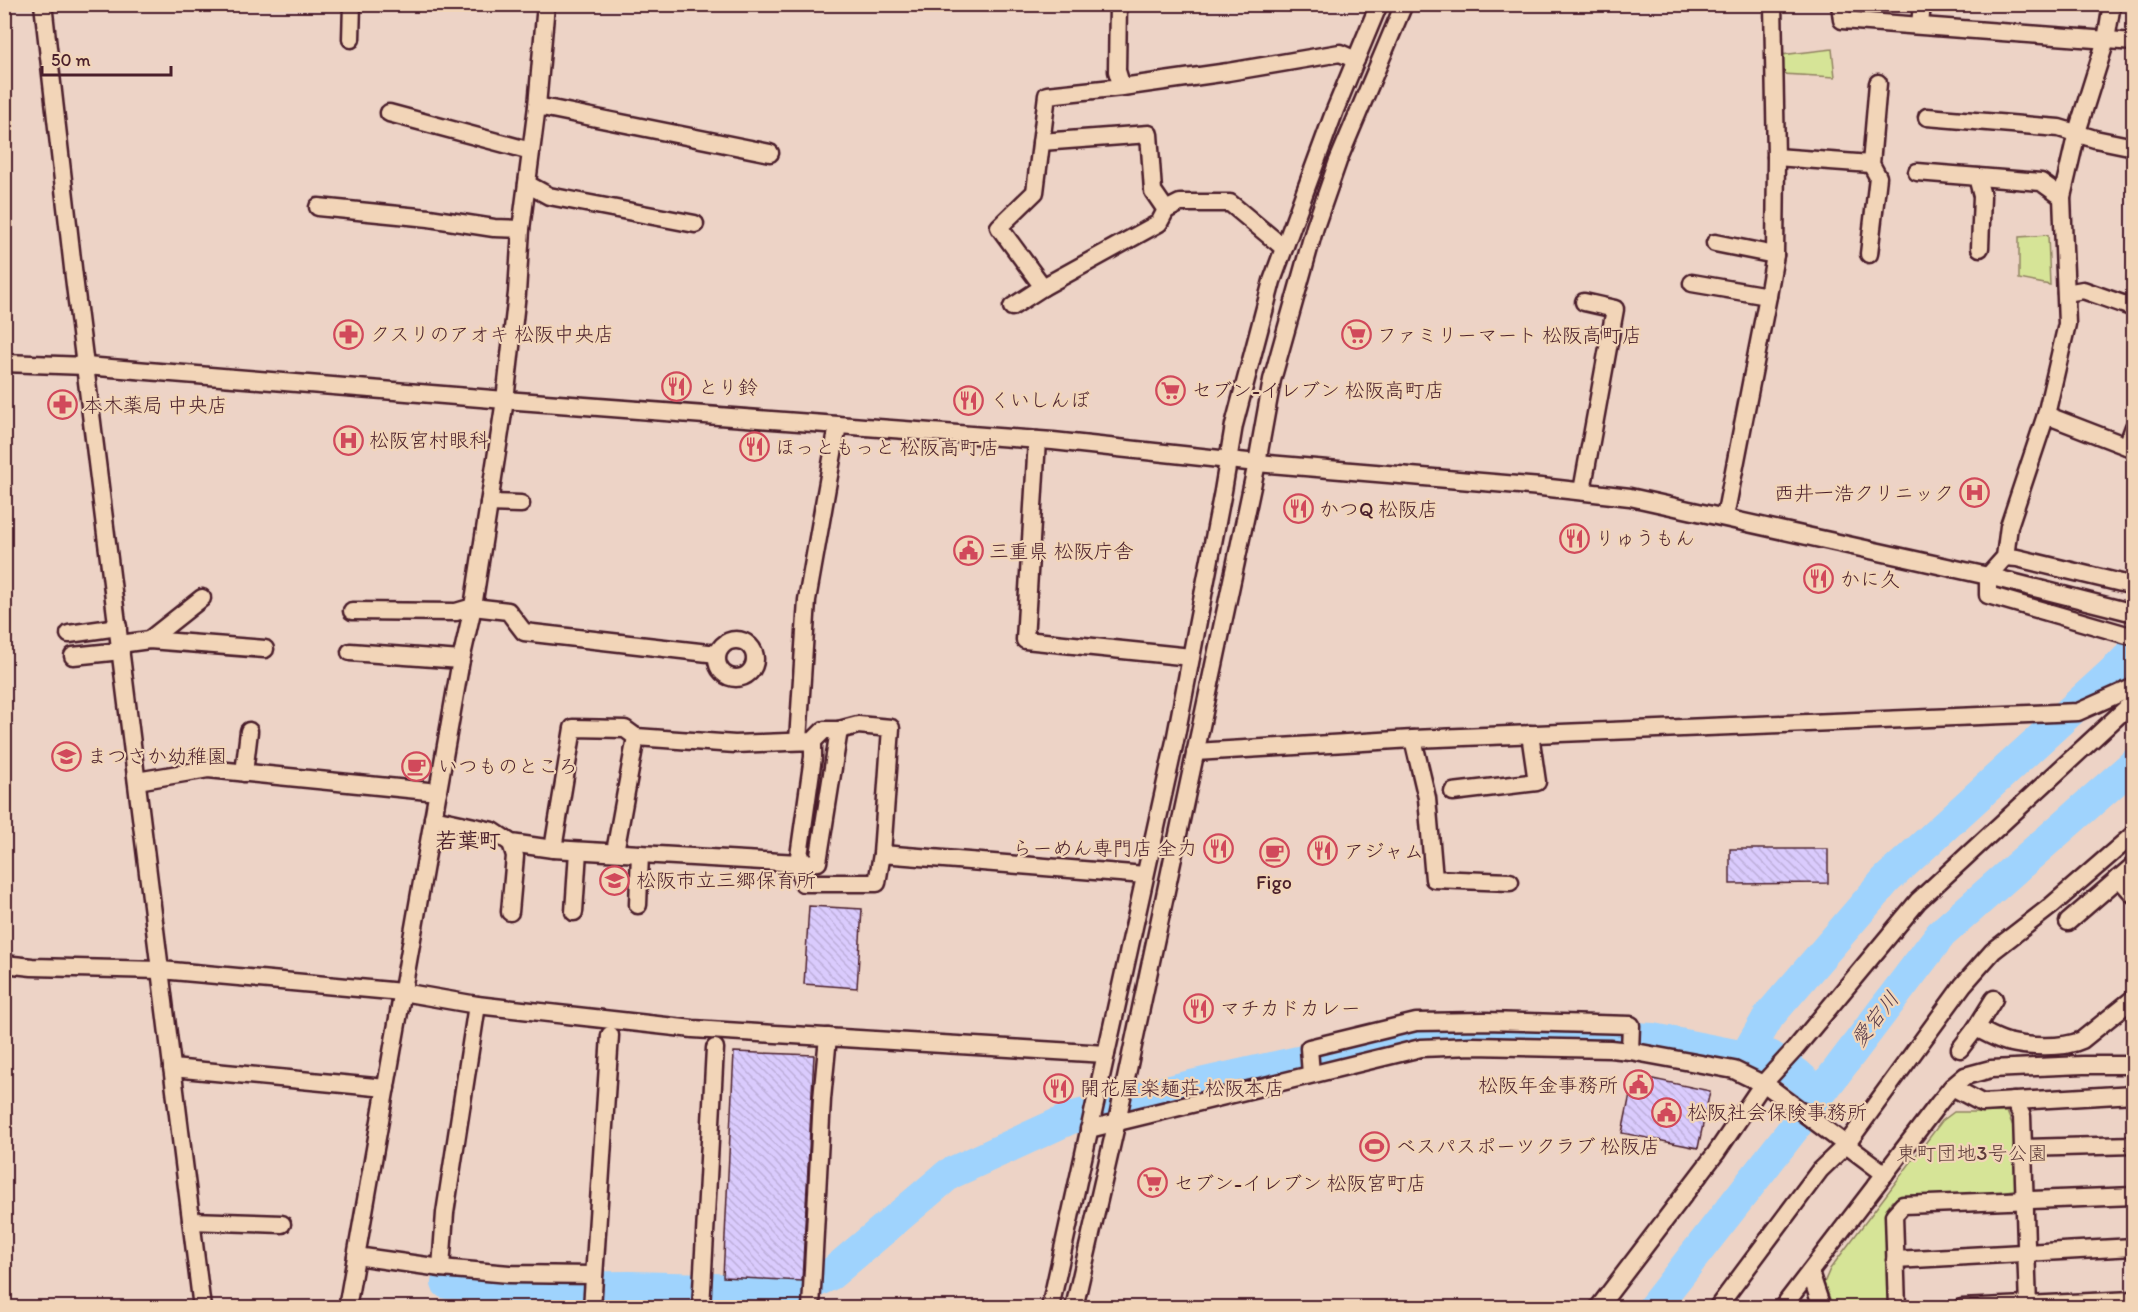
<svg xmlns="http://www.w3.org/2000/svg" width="2138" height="1312" font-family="Itim,'Klee One',sans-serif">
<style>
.park{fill:#d6e497;stroke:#908261;stroke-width:1.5}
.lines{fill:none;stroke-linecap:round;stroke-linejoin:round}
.river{stroke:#9fd3fd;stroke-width:32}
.building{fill:url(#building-back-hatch);stroke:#4a1f2b;stroke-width:1.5}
.minor-casing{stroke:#4a1f2b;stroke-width:21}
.minor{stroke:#f2d5b8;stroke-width:16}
.labels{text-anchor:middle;stroke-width:4.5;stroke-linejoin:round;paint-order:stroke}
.poi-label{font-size:20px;fill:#4a1f2b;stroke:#f2d5b8;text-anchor:start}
.park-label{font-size:20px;fill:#5f3d3b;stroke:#f2d5b8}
.water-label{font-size:21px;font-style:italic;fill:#573a4a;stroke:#f2d5b8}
.quarter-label{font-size:22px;font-weight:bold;fill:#4a1f2b;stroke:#f2d5b8}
</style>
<defs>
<pattern id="building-back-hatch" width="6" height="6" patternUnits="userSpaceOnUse" patternTransform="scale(1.5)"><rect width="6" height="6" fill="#dacbfd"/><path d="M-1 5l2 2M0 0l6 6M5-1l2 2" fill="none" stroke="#bdaed9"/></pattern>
</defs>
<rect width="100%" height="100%" fill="#edd3c6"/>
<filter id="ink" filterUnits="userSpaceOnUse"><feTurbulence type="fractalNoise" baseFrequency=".0167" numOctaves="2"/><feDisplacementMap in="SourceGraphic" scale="12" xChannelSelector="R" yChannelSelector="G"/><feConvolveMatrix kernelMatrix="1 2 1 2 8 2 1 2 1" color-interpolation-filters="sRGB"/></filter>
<g filter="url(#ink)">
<!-- park -->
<g class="park">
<path d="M1832,49L1835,77L1782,74L1781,55Z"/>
<path d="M2048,235L2050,285L2019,279V237Z"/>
<path d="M1954,1112H2007L2015,1131L2018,1189L2001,1192L1892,1201L1886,1209L1889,1307H1833L1824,1283L1830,1269L1942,1121Z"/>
</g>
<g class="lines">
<!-- river -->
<g class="river">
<path d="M1745,1057L1769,1016L1886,880L2123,663L2134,651"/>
<path d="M447,1283L555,1288L629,1287L796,1291L831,1274L949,1174L1071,1118L1160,1093L1418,1035L1507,1031L1653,1039L1745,1057L1770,1056L1797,1074L1819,1094"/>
<path d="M1653,1308L1794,1128L1941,934L2134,764"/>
</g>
</g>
<!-- building -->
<g class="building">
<path d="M1730,849H1828V883L1730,884Z"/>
<path d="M809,906L862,909L857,988L804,984Z"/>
<path d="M734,1052L814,1055L802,1281L723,1277Z"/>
<path d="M1634,1075L1710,1091L1698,1148L1622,1133Z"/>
</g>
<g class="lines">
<defs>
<g id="minor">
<path d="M43,4L74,277L202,1308"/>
<path d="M1840,4L1842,20L2134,42"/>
<path d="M2112,4L2106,40L2077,132L2062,197L2067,324L2046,415L2009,526L2005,557L1988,576V595L2127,635"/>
<path d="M1920,25L1922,4"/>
<path d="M351,39L352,4"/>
<path d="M1122,87L1228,72L1340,53L1356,60"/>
<path d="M537,106L770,153"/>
<path d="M389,113L531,151"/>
<path d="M1927,117L2059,128L2095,139L2134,147"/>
<path d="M1041,142L1149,134L1153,191L1166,210"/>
<path d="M1776,157L1871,164"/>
<path d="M1917,172L2041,182L2062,197"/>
<path d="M1977,177L1982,196L1980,248"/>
<path d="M527,184L549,196L695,224"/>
<path d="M318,207L429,218L494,228L521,229"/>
<path d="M1715,243L1775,255"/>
<path d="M1869,254L1878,177L1871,164L1878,83"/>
<path d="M1692,283L1768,296L1725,517"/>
<path d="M1043,287L1159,223L1166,210L1180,203H1230L1284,248"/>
<path d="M2066,293L2083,290L2134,308"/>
<path d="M1768,296L1775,255L1776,157L1773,4"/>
<path d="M1012,307L1043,287L999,227L1035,192L1047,95L1122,87L1117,71L1118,4"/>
<path d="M4,363L86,366L505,400L1053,441L1257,463L1541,487L1630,497L1988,576L2134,613"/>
<path d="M2046,415L2134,449"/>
<path d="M1037,440L1025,640L1191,657"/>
<path d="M2127,446L2134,427"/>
<path d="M1582,491L1615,309L1584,302"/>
<path d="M489,503L521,504"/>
<path d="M2005,557L2017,558L2134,586"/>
<path d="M352,611L456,612L473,607L508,611L524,632L717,654"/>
<path d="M69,634L118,627"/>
<circle cx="736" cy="659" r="19"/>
<path d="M149,640L202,598"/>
<path d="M120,644L149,640L265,649"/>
<path d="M350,652L461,660"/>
<path d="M73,656L121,651"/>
<path d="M839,730L858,725L891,728L882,854"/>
<path d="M636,737L735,744L813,741V757L798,863L818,862L839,730H824L813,741"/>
<path d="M1413,739L1427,798L1434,879L1510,882"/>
<path d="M798,741L807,600L838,425"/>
<path d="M1195,752L1413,739L2078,712L2134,687"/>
<path d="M244,773L249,731"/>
<path d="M137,781L208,769L438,792"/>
<path d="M1453,792L1537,782L1530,734"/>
<path d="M433,818L493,831L511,843L553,849L798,863L803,883H877L882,854L1145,875"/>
<path d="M553,849L573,728L625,729L636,737L615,852"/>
<path d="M2119,878L2134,895"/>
<path d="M638,905L640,854"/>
<path d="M510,912L515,856L511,843"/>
<path d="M574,912L578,851"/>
<path d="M2068,922L2134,865"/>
<path d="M4,964L32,967L161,970L402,992L477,1005L693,1029L1106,1054"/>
<path d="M1976,1028C1986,1033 1996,1039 2007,1042C2027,1047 2063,1049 2082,1040L2134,998"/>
<path d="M1960,1049L1976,1028L1994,999"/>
<path d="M172,1068L386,1088"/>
<path d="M1311,1074L1309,1048L1416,1022L1485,1021L1631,1025L1630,1051"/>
<path d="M1952,1087L1982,1103L2134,1094"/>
<path d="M2014,1101L2022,1116L2028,1308"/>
<path d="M1089,1129L1421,1048L1473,1046L1610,1049L1630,1051L1734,1070L1769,1087L1885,1174"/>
<path d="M2023,1148L2134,1145"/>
<path d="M191,1221L282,1224"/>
<path d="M356,1256L441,1268L509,1274L594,1275"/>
<path d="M1895,1260L2134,1247"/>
<path d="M441,1268L445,1213L477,1005"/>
<path d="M1810,1272L1822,1308"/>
<path d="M347,1308L461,660L473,607L505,400L517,293L521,229L537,106L546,4"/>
<path d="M592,1308L610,1035"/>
<path d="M701,1308L715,1048"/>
<path d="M811,1308L822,1099L828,1037"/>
<path d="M1050,1308L1175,741L1223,491L1234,425L1272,281L1335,110L1379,4"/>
<path d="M1074,1308L1117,1121L1257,463L1272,380L1315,227L1338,161L1404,4"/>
<path d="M1598,1308L1716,1153L1762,1085L1795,1049L1918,901L2134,701"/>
<path d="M1717,1308L1820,1170L1846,1145L1963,985L1993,951L2051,906L2134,834"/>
<path d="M1782,1308L1939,1103L1952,1087L1965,1076L1991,1069L2083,1065H2134"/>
<path d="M1897,1308L1894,1215L1903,1205L2134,1196"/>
<path d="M1961,1308L2134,1300"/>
</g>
</defs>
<!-- minor casing -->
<use href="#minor" class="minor-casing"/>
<!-- minor -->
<use href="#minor" class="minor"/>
</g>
</g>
<!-- icons -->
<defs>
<symbol id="pharmacy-ring" viewBox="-11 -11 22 22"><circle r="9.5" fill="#f2d5b8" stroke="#d1495b" stroke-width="1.5"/><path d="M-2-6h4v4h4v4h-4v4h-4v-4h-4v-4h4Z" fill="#d1495b"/></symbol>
<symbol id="supermarket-ring" viewBox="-11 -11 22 22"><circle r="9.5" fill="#f2d5b8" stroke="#d1495b" stroke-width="1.5"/><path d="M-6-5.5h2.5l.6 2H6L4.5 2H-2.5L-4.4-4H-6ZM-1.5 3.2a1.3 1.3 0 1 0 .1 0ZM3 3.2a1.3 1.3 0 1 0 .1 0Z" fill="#d1495b"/></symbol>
<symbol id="restaurant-ring" viewBox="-11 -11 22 22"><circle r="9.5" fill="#f2d5b8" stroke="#d1495b" stroke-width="1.5"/><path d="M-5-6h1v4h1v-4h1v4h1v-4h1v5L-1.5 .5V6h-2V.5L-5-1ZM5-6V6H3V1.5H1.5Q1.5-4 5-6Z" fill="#d1495b"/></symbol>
<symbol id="hospital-ring" viewBox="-11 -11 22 22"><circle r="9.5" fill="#f2d5b8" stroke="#d1495b" stroke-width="1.5"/><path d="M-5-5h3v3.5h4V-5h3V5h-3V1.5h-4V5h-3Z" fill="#d1495b"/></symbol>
<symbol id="civic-ring" viewBox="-11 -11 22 22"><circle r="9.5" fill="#f2d5b8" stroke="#d1495b" stroke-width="1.5"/><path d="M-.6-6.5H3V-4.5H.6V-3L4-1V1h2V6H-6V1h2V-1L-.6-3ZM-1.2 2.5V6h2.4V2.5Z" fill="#d1495b"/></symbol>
<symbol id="school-ring" viewBox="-11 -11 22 22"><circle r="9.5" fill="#f2d5b8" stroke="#d1495b" stroke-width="1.5"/><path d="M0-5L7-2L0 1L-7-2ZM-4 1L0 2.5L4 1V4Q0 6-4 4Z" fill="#d1495b"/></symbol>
<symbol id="cafe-ring" viewBox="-11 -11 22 22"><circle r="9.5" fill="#f2d5b8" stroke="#d1495b" stroke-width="1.5"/><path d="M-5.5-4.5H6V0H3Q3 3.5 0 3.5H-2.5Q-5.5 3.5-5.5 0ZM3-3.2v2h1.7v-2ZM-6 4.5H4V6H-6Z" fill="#d1495b"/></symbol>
<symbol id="stadium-ring" viewBox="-11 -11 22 22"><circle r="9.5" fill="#f2d5b8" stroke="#d1495b" stroke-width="1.5"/><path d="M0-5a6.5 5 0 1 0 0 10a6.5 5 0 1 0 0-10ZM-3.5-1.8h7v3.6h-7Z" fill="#d1495b"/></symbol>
</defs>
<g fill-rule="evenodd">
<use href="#pharmacy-ring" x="332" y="318" width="33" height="33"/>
<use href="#supermarket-ring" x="1340" y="318" width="33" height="33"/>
<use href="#restaurant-ring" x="660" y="370" width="33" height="33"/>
<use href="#supermarket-ring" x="1154" y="374" width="33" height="33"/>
<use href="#restaurant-ring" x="952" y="384" width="33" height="33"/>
<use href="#pharmacy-ring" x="46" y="388" width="33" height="33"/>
<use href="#hospital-ring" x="332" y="424" width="33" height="33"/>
<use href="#restaurant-ring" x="738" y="430" width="33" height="33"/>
<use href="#hospital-ring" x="1958" y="476" width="33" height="33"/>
<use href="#restaurant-ring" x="1282" y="492" width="33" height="33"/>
<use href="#restaurant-ring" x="1558" y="522" width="33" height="33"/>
<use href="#civic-ring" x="952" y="534" width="33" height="33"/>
<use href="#restaurant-ring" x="1802" y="562" width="33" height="33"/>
<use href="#school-ring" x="50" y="740" width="33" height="33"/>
<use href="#cafe-ring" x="400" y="750" width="33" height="33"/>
<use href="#restaurant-ring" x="1202" y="832" width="33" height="33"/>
<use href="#restaurant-ring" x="1306" y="834" width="33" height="33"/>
<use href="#cafe-ring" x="1258" y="836" width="33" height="33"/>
<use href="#school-ring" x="598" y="864" width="33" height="33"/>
<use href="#restaurant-ring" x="1182" y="992" width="33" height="33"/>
<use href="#civic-ring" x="1622" y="1068" width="33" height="33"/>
<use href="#restaurant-ring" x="1042" y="1072" width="33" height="33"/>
<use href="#civic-ring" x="1650" y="1096" width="33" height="33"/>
<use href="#stadium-ring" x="1358" y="1130" width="33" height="33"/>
<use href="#supermarket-ring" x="1136" y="1166" width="33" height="33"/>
</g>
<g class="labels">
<!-- poi labels -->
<g class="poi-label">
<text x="370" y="341">クスリのアオキ 松阪中央店</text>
<text x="1377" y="342">ファミリーマート 松阪高町店</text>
<text x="698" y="394">とり鈴</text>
<text x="1192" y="397">セブン-イレブン 松阪高町店</text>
<text x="990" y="407">くいしんぼ</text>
<text x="83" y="412">本木薬局 中央店</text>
<text x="369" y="447">松阪宮村眼科</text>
<text x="775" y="454">ほっともっと 松阪高町店</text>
<text x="1954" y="500" text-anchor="end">西井一浩クリニック</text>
<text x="1319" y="516">かつQ 松阪店</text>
<text x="1595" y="545">りゅうもん</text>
<text x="989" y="558">三重県 松阪庁舎</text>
<text x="1840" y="586">かに久</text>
<text x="87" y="763">まつさか幼稚園</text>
<text x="438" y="773">いつものところ</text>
<text x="1197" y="855" text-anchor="end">らーめん専門店 全力</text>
<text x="1344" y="858">アジャム</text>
<text x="636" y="887">松阪市立三郷保育所</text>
<text x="1274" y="889" text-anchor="middle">Figo</text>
<text x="1220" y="1015">マチカドカレー</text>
<text x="1618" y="1092" text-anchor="end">松阪年金事務所</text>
<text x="1080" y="1095">開花屋楽麺荘 松阪本店</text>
<text x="1687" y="1119">松阪社会保険事務所</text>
<text x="1396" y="1153">ベスパスポーツクラブ 松阪店</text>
<text x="1174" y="1190">セブン-イレブン 松阪宮町店</text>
</g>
<!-- park labels -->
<g class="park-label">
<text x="1972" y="1160">東町団地3号公園</text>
</g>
<!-- water labels -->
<g class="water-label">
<text transform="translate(1875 1019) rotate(-52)" y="7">愛宕川</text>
</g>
<!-- quarter labels -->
<g class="quarter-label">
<text x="468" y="848">若葉町</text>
</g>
</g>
<!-- margin -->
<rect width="2138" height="1312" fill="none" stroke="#f2d5b8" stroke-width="24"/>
<rect x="12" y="12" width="2114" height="1288" fill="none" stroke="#4a1f2b" stroke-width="2" filter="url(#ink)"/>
<!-- scale -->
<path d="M42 66v9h129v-9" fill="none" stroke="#4a1f2b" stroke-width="3"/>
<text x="51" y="66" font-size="18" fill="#4a1f2b" stroke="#f2d5b8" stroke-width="4.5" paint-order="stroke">50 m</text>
</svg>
